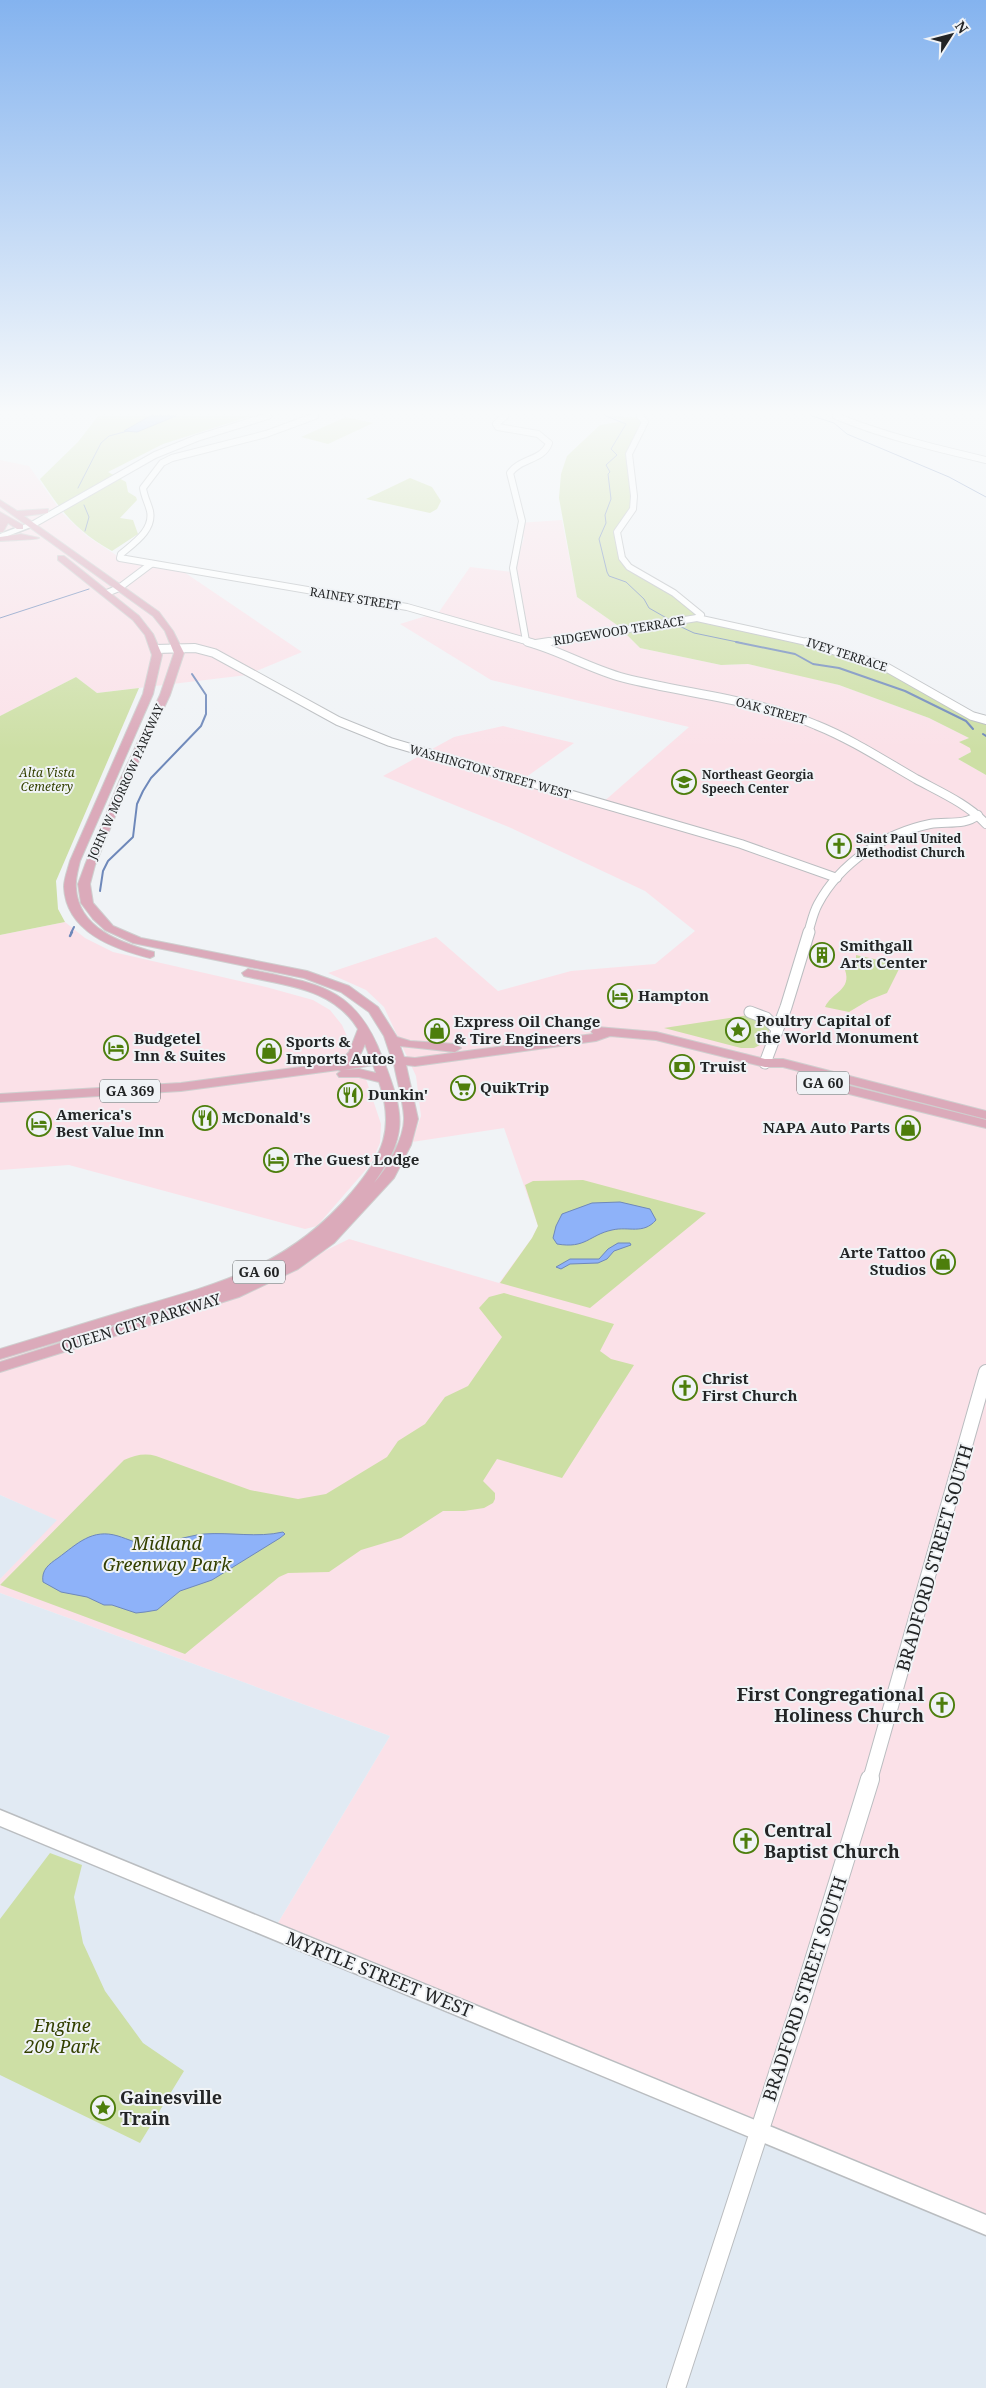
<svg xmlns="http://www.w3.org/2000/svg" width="986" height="2388" font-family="'Noto Serif',serif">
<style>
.commercial{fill:#fbe1e8}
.built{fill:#e1eaf3}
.green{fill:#cddfa5}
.water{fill:#8eb2f9;stroke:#6e88ba}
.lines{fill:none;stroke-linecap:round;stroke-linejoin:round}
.stream-far2{stroke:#6e88ba;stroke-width:1}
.stream-far1{stroke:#6e88ba;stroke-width:2}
.stream{stroke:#6e88ba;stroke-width:2.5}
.tertiary-far4-casing{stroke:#babdc0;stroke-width:8}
.tertiary-far3-casing{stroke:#babdc0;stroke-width:10}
.tertiary-far2-casing{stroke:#babdc0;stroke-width:13}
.tertiary-far1-casing{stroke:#babdc0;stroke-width:16}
.tertiary-casing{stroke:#babdc0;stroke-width:20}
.secondary-casing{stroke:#babdc0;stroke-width:3}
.primary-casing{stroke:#cfcfcf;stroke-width:2}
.tertiary-far4{stroke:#fff;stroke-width:6}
.tertiary-far3{stroke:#fff;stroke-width:8}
.tertiary-far2{stroke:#fff;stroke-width:11}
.tertiary-far1{stroke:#fff;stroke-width:14}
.tertiary{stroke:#fff;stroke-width:18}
.secondary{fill:#fff;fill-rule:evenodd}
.primary{fill:#dbaaba;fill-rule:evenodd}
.labels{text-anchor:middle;stroke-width:4;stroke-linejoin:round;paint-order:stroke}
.far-street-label{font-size:12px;fill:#232526;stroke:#f0f3f6}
.far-park-label{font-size:12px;font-style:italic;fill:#334000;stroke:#f0f3f6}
.far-poi-label{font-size:12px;font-weight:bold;fill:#232526;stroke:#f0f3f6;text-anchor:start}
.shield{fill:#f0f3f6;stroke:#606364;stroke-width:1}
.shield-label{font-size:14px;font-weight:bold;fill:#232526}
.poi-label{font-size:15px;font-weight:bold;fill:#232526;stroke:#f0f3f6;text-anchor:start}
.street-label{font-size:15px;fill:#232526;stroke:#f0f3f6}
.near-park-label{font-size:18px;font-style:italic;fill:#334000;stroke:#f0f3f6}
.near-street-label{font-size:18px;fill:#232526;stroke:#f0f3f6}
.near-poi-label{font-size:18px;font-weight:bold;fill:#232526;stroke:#f0f3f6;text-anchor:start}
</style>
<rect width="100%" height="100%" fill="#f0f3f6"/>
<!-- commercial -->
<g class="commercial">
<path d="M0,460L29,466L62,513L87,536L122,559L181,570L302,652L247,675L97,693L76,677L0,716Z"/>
<path d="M562,520L577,597L617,625L640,648L721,665L748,664L800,675L839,685L929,718L969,738L960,742L971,748V752L958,759L986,775V2218L276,1926L390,1736L0,1593V1579L56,1520L0,1495V1357L102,1326L248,1289L349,1239L499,1283L532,1238L538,1226L504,1128L412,1142L421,1116L416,1076L384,1007L366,990L328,973L436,937L498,991L571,971L655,964L695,931L645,891L511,828L383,776L454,737L503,726L574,743L522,780L601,804L689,727L491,680L400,624L439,612L470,567L513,572L524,538L518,523Z"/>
<path d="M65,922L85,938L113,952L266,987L313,1000L330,1010L342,1025L366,1079L381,1124L380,1143L370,1165L317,1226L305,1229L69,1165L0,1170V935Z"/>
</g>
<!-- built -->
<g class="built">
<path d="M0,1495L57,1520L0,1579Z"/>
<path d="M0,1593L390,1736L276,1926L986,2218V2388H0Z"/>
</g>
<!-- green -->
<g class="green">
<path d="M98,416H147L150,423L175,416H251L163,444L108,472L126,482L128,492L136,497L137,500L120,518L133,520L138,534L112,551C76,531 62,512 40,479L78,442Z"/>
<path d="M608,416L645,418L631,448L635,503L618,531L619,545L628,567L700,612L697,619L707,624L801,640L884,666L986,720V775L958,759L971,752L970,748L959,742L969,738L929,718L839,685L748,664L721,665L640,648L617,625L577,597L559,498L561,474L567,456L600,425L625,421Z"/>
<path d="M346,417L373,423L328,444L301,437Z"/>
<path d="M410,478L432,487L441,501L437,509L430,513L366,499Z"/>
<path d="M76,677L97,693L139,688L56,881L58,909L65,922L0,935V716Z"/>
<path d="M856,955L901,965L887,993L869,1000L849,1012L825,1007C832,992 852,990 845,970L856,964Z"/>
<path d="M749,1015L763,1018L770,1028L764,1043L754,1048H741L664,1028Z"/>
<path d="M583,1180L706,1213L590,1308L500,1283L532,1238L538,1226L525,1185L533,1181Z"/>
<path d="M504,1293L614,1324L600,1351L611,1359L634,1365L562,1478L497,1459L483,1481L495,1493V1499L493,1503L484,1508L464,1511H443L401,1538L361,1550L329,1572L288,1573L279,1577L185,1654L0,1585L124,1460C135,1455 145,1453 156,1456L250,1490L298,1499L326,1494L387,1457L398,1441L425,1424L445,1397L468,1386L502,1337L479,1308L489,1297Z"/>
<path d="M50,1853L82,1865L74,1897L83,1943L105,1991L143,2043L184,2071L140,2143L0,2075V1919Z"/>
</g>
<!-- water -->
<g class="water">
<path d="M150,416H176L137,432L124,431Z"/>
<path d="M620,1202L650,1209L656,1220C643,1235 629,1226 612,1230C589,1235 586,1249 557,1244L553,1238L556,1226L562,1214L592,1203Z"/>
<path d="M618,1243H630L631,1245L614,1251L607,1259L598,1263L570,1264L561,1269L556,1267L570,1259H599L608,1249Z"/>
<path d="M283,1532L285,1534L280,1538L212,1580L180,1591L157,1610L145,1612L136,1613L112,1605H104L87,1597L61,1592L43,1582C41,1570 49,1564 58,1558C77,1544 92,1528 118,1536C128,1539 137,1544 148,1544C167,1544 185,1536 204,1534C231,1532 257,1538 283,1532Z"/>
</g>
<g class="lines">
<!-- stream-far2 -->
<g class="stream-far2">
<path d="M606,416L626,424L611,449L617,455L606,465L610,472L608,474L611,499L605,515L606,523L599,539L607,572L609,576L626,582L644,599L649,608L670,620"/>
<path d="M812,416L834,423L847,434L949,477L986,497"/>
<path d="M78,488L101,443L109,436L128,431"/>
<path d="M84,505L89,517L85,531"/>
<path d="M0,618L89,589"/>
<path d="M677,625L694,633L742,643"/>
</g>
<!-- stream-far1 -->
<g class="stream-far1">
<path d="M736,642L795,654L813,664L839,668L905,691L966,721L973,729"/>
<path d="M983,734L986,736"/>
<path d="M100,891L103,871L108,861L133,837L137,804L143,791L151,778L201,726L206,714V695L192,674"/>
<path d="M71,933L74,927"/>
</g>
<!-- stream -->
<path class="stream" d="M70,936L72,932"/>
<defs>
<g id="tertiary-far4">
<path d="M315,416L266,434L172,458L162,463L143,488C144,496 148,503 150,511C154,530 134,543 121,554L120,558L407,607L533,643"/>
<path d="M505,416L496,424L498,427L538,434L549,443C543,461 520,458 510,473L522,521L513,568L526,641"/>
<path d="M836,416C884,436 935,448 986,460"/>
<path d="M32,525L155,455L197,438L268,416"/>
<path d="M107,593L119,588L151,564"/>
<path d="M697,618L811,643"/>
<path d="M542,643L697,618L701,615L674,593L629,567L622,558L617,532L633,509L634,496L629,454L645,422L640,416"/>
</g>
<g id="tertiary-far3">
<path d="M528,642C561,651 590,669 624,678C687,694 756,699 816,725C851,739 883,760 916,779C940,792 968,804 986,824"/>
<path d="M807,642L884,666L972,716L986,720"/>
<path d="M536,644L549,642"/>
<path d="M155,649L195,648L214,653L338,721L390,742L741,844L837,878"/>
<path d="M808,933C811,924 813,913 818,904C840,863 885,833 930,824C946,821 965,826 978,815"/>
</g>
<g id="tertiary-far2">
<path d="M750,1012L766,1018L777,1029"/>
<path d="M765,1063L786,1007L809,932"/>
</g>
<path id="tertiary-far1" d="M870,1780L986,1372"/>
<path id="tertiary" d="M676,2388L799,2009L870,1779"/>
<g id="secondary">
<path d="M29,523L36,525L0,539V534Z"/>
<path d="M0,1810L986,2215V2235L0,1826Z"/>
</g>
<g id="primary">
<path d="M0,500L17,511L48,509V513L24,516L159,612L173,631L184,653L170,695L130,780L95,865L90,884L93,903L113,926L141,938L307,971L349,986L378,1007L397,1037L410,1041L455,1044L461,1048L455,1052L400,1046L404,1057L415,1058L593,1034L591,1031L597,1027L656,1032L765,1059H783L986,1111V1119L783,1067H765L656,1040L610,1036L596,1041L415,1066L406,1065L418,1119L411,1145L394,1178L334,1243L298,1269L239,1297L0,1372V1362L230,1290L0,1359V1349C46,1335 92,1321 138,1307C225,1282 291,1264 352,1192C383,1155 395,1129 379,1082L359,1077H339L337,1074L341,1071L338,1070L181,1091L0,1102V1094L181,1083L339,1062L349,1052L358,1029C333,988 286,986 244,976L242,973L248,969C316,984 355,985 382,1057H391L384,1036L369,1012L341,992L304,978L133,943L105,930L93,919L81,903L78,884L85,865L120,780L160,695L174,653L165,631L153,616L0,506ZM365,1044L370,1058L355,1060L361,1053ZM385,1064H394C397,1081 403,1100 404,1117C405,1137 387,1169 374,1183C407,1136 405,1117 385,1064ZM373,1065L376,1073L359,1069L344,1070Z"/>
<path d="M0,512L23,525V529H17L8,523L3,532H0Z"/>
<path d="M21,534L39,538C36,540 8,540 0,541V537Z"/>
<path d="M58,556H64L139,616L153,634L162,655L153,694L80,861C78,870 75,879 76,888C78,928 121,943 154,952V956L150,958C114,949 66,932 64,887C64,879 68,869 70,861L143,694L152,655L145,635L133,620L58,560Z"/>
<path d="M834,1082L986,1120V1128L829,1089L828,1086Z"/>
</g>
</defs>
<!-- tertiary-far4 casing -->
<use href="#tertiary-far4" class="tertiary-far4-casing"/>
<!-- tertiary-far3 casing -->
<use href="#tertiary-far3" class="tertiary-far3-casing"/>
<!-- tertiary-far2 casing -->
<use href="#tertiary-far2" class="tertiary-far2-casing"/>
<!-- tertiary-far1 casing -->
<use href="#tertiary-far1" class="tertiary-far1-casing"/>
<!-- tertiary casing -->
<use href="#tertiary" class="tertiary-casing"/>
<!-- secondary casing -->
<use href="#secondary" class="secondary-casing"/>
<!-- primary casing -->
<use href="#primary" class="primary-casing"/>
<!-- tertiary-far4 -->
<use href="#tertiary-far4" class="tertiary-far4"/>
<!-- tertiary-far3 -->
<use href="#tertiary-far3" class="tertiary-far3"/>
<!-- tertiary-far2 -->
<use href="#tertiary-far2" class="tertiary-far2"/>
<!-- tertiary-far1 -->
<use href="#tertiary-far1" class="tertiary-far1"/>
<!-- tertiary -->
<use href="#tertiary" class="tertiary"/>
<!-- secondary -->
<use href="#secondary" class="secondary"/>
<!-- primary -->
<use href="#primary" class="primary"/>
</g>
<!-- sky -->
<linearGradient id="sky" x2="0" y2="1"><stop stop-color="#84b3ef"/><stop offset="0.55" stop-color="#f8fafb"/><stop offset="1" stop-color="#f8fafb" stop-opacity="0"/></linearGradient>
<rect width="986" height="750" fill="url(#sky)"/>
<!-- icons -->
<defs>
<symbol id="school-ring" viewBox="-11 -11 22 22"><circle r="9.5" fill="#f0f3f6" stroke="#4d7e0c" stroke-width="1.5"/><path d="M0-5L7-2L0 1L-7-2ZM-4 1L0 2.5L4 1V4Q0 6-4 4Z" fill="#4d7e0c"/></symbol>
<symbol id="church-ring" viewBox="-11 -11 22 22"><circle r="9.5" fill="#f0f3f6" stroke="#4d7e0c" stroke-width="1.5"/><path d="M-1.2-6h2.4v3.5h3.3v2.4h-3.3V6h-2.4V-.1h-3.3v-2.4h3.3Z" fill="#4d7e0c"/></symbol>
<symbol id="building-ring" viewBox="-11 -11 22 22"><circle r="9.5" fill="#f0f3f6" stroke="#4d7e0c" stroke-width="1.5"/><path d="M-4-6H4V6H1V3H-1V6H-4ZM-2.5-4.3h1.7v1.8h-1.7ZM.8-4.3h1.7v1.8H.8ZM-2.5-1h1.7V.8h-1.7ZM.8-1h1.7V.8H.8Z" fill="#4d7e0c"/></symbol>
<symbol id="hotel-ring" viewBox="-11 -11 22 22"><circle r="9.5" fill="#f0f3f6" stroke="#4d7e0c" stroke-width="1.5"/><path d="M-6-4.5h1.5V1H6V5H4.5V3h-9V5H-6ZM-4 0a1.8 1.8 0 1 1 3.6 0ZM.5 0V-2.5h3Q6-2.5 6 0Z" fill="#4d7e0c"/></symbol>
<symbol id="sight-ring" viewBox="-11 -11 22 22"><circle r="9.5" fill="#f0f3f6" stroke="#4d7e0c" stroke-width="1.5"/><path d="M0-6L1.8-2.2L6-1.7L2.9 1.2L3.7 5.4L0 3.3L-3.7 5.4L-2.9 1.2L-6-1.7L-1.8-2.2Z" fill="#4d7e0c"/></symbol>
<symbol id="shop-ring" viewBox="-11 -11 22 22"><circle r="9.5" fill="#f0f3f6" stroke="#4d7e0c" stroke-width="1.5"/><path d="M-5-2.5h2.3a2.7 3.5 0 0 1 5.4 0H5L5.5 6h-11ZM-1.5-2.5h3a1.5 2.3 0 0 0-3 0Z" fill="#4d7e0c"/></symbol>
<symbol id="bank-ring" viewBox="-11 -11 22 22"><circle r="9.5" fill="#f0f3f6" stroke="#4d7e0c" stroke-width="1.5"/><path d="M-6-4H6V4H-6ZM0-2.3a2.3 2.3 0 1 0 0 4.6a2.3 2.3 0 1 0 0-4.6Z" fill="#4d7e0c"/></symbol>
<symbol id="supermarket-ring" viewBox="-11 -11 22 22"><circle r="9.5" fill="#f0f3f6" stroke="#4d7e0c" stroke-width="1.5"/><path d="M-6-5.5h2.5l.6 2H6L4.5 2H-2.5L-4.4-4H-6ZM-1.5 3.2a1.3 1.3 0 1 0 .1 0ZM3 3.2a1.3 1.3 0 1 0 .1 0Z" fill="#4d7e0c"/></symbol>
<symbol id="restaurant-ring" viewBox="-11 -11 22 22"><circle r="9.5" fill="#f0f3f6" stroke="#4d7e0c" stroke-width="1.5"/><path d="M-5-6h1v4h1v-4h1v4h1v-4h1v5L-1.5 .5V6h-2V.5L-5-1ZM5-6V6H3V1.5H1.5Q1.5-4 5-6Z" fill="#4d7e0c"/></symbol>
</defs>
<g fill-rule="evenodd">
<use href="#school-ring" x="670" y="768" width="28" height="28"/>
<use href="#church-ring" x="825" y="832" width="28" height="28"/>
<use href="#building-ring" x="808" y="941" width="28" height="28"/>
<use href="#hotel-ring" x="606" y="982" width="28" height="28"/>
<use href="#sight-ring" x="724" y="1016" width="28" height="28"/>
<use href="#shop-ring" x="423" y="1017" width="28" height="28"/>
<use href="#hotel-ring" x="102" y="1034" width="28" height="28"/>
<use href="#shop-ring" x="255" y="1037" width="28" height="28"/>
<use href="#bank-ring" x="668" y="1053" width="28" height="28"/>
<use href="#supermarket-ring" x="449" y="1074" width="28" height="28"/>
<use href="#restaurant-ring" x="336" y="1081" width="28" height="28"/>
<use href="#restaurant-ring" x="191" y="1104" width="28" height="28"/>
<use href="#hotel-ring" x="25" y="1110" width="28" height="28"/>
<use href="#shop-ring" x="894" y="1114" width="28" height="28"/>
<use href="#hotel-ring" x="262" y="1146" width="28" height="28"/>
<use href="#shop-ring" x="929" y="1248" width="28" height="28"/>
<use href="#church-ring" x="671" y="1374" width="28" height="28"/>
<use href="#church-ring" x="928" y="1691" width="28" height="28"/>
<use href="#church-ring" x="732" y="1827" width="28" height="28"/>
<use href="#sight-ring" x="89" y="2094" width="28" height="28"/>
</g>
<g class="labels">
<!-- far-street labels -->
<g class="far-street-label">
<text transform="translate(355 599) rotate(9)" y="4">RAINEY STREET</text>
<text transform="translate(619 631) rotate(-9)" y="4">RIDGEWOOD TERRACE</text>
<text transform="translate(847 655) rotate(18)" y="4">IVEY TERRACE</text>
<text transform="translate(771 711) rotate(15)" y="4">OAK STREET</text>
<text transform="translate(490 772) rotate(16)" y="4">WASHINGTON STREET WEST</text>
<text transform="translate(126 782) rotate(-66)" y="4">JOHN W MORROW PARKWAY</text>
</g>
<!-- far-park labels -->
<g class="far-park-label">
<text x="47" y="777">Alta Vista<tspan x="47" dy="14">Cemetery</tspan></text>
</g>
<!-- far-poi labels -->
<g class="far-poi-label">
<text x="702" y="779">Northeast Georgia<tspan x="702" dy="14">Speech Center</tspan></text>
<text x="856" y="843">Saint Paul United<tspan x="856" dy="14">Methodist Church</tspan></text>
</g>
<!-- shield labels -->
<g class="shield">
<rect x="797" y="1071.5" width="52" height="23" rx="4"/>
<rect x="100" y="1079.5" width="60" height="23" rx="4"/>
<rect x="233" y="1260.5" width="52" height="23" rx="4"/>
</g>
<g class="shield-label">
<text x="823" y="1088">GA 60</text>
<text x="130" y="1096">GA 369</text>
<text x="259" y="1277">GA 60</text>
</g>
<!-- poi labels -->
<g class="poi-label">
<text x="840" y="951">Smithgall<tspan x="840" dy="17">Arts Center</tspan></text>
<text x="638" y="1001">Hampton</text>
<text x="756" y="1026">Poultry Capital of<tspan x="756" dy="17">the World Monument</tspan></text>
<text x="454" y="1027">Express Oil Change<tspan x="454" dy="17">&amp; Tire Engineers</tspan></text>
<text x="134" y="1044">Budgetel<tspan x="134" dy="17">Inn &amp; Suites</tspan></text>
<text x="286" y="1047">Sports &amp;<tspan x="286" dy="17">Imports Autos</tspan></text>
<text x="700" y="1072">Truist</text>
<text x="480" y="1093">QuikTrip</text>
<text x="368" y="1100">Dunkin'</text>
<text x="56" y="1120">America's<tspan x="56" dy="17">Best Value Inn</tspan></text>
<text x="222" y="1123">McDonald's</text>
<text x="890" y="1133" text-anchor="end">NAPA Auto Parts</text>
<text x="294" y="1165">The Guest Lodge</text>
<text x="926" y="1258" text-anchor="end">Arte Tattoo<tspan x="926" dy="17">Studios</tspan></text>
<text x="702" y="1384">Christ<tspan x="702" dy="17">First Church</tspan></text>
</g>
<!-- street labels -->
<g class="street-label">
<text transform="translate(141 1323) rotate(-17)" y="5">QUEEN CITY PARKWAY</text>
</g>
<!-- near-park labels -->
<g class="near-park-label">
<text x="167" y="1550">Midland<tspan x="167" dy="21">Greenway Park</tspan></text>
<text x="62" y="2032">Engine<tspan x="62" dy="21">209 Park</tspan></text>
</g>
<!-- near-street labels -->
<g class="near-street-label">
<text transform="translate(935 1558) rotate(-74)" y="6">BRADFORD STREET SOUTH</text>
<text transform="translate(379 1975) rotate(22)" y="6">MYRTLE STREET WEST</text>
<text transform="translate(805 1989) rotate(-72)" y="6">BRADFORD STREET SOUTH</text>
</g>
<!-- near-poi labels -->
<g class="near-poi-label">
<text x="924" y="1701" text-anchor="end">First Congregational<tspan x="924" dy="21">Holiness Church</tspan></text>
<text x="764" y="1837">Central<tspan x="764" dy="21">Baptist Church</tspan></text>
<text x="120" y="2104">Gainesville<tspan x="120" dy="21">Train</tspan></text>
</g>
</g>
<!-- north arrow -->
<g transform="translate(951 35) rotate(54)" stroke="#f0f3f6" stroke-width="4" paint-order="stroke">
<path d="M0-4L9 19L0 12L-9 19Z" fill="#232526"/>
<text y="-8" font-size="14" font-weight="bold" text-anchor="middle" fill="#232526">N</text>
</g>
</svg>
